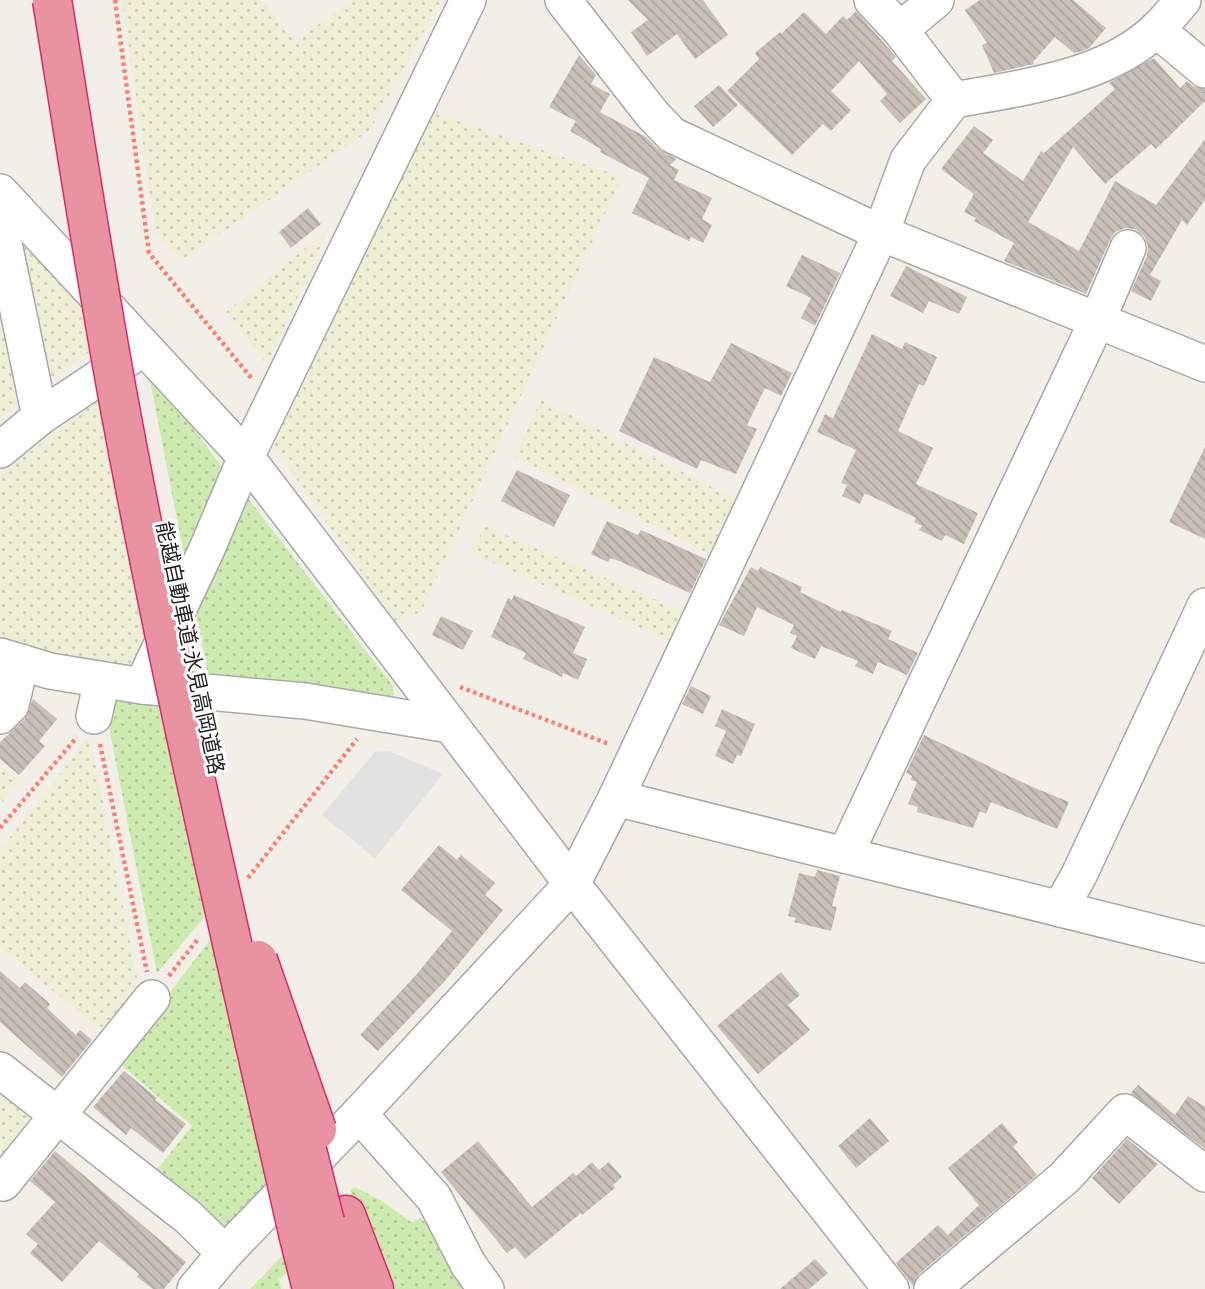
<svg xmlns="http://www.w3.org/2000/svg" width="1205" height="1289" font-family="Arial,'Noto Sans JP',sans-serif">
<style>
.farmland{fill:url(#farmland-dots)}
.grass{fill:url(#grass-dots)}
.parking{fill:#e2e2e2}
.building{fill:url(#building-back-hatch)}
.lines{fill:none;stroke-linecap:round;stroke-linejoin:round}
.minor-casing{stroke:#a9a9a9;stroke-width:38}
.highway-casing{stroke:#dc2a67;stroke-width:41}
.path{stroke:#fa8072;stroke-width:4.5;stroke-dasharray:3.5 3.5;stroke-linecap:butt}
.minor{stroke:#fff;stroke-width:35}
.highway{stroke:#e892a2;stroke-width:38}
.highway-bridge-casing{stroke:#dc2a67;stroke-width:41;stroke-linecap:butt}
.highway-bridge{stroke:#e892a2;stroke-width:38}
.labels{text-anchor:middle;stroke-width:6;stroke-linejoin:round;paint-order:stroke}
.street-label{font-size:21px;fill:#222;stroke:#fff}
</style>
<defs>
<pattern id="farmland-dots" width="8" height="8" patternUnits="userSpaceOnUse" patternTransform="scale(1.75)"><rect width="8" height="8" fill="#eef0d5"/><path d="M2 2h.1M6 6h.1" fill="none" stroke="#ccceb7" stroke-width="1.8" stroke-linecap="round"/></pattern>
<pattern id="grass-dots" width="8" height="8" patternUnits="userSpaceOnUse" patternTransform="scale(1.75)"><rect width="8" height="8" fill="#cdebb0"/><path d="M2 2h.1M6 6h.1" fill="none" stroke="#b0c997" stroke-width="1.8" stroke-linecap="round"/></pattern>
<pattern id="building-back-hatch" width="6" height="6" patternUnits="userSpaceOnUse" patternTransform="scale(1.75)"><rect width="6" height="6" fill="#c7bfb8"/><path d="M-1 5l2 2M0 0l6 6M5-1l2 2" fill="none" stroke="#aba49e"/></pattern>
</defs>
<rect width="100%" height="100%" fill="#f2efe9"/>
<!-- farmland -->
<g class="farmland">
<path d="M122,0H262L295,42L352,0H441L370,130L181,261L156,235Z"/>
<path d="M429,111L622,177L421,612L396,622L270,441Z"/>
<path d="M328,230L267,365L226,312Z"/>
<path d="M20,238L87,302L95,348L47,383Z"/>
<path d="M0,289L21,403L0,418Z"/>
<path d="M104,395L151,634L133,675L0,644V475Z"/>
<path d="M541,400L735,499L710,554L514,457Z"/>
<path d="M485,526L682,611L670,641L471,553Z"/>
<path d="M90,736L140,993L105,1033L0,948V850Z"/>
<path d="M0,764L20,780L0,805Z"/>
<path d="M4,1088L31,1109L32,1125L0,1165V1093Z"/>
</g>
<!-- grass -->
<g class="grass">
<path d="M149,375L176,405L228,475L187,571Z"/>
<path d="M247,497L393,686L394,695L387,701L210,683L192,597Z"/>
<path d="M112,698L164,703L212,908L157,973L107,717Z"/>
<path d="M217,931L271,1180L225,1229L155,1172L192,1126L117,1061Z"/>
<path d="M355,1187L382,1201L411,1222L421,1218C439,1237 449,1267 464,1289H383L350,1191Z"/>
<path d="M285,1253L289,1272L279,1279L281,1289H250Z"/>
</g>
<!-- parking -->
<path class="parking" d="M389,751L443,774L375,858L322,815L375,752Z"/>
<!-- building -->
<g class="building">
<path d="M628,0H703L728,35L695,59L677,34L647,56L631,32L648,20Z"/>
<path d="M980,0H1073L1106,28L1089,48L1082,51L1074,53L1055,37L1033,62L1034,64L994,73L982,45L987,43L965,10Z"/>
<path d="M856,11L896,57L892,61L926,99L900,123L880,101L887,94L859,61L831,91L851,110L831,131L823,124L792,155L727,91L759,59L755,53L780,32L781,34L804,12L826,34L843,16L847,20Z"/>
<path d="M579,55L596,75L591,84L610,94L600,112L646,137L658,149L676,159L670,165L679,170L674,180L712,198L702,219L712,225L703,243L691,237L689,241L632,213L649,178L600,152L601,149L570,131L576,121L549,107Z"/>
<path d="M1154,58L1180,88L1187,81L1193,86L1205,90V101L1156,149L1151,144L1105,184L1073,147L1028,222L1079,251L1115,181L1156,205L1205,139V200L1187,225L1182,220L1150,275L1161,281L1151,301L1131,291L1147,256L1148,246L1144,236L1135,229L1125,228L1115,232L1110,240L1086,294L1004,261L1014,243L974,221L976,218L964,212L974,194L941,169L974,126L993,140L983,153L1023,181L1041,151L1044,153L1115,89L1109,83Z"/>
<path d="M719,85L738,105L713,127L694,106Z"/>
<path d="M308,208L321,224L291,248L279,232Z"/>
<path d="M802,255L840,273L815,326L801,318L811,298L786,286Z"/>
<path d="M906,266L967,297L959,314L929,301L923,313L890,296Z"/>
<path d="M872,334L902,349L905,342L937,357L924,386L919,384L898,431L933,448L916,484L978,513L964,544L945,535L942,541L919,530L922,526L914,522L916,518L869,495L864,494L860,504L842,496L847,485L841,483L856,450L817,432L825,414L833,418Z"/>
<path d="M731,343L792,373L781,396L765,388L747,425L757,429L736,474L701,460L697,469L619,431L654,357L710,382Z"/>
<path d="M1205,447V539L1169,522Z"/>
<path d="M517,470L570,495L554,527L501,501Z"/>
<path d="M607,521L638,535L641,530L706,559L690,593L619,561L610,558L608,562L591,554Z"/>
<path d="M751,567L758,571L760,567L802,587L800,592L841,612L842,610L892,631L888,639L918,653L907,675L878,662L873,674L855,666L858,661L821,646L815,659L791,648L797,636L790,633L794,625L757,607L744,636L719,625Z"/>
<path d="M514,595L585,627L573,653L587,659L578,680L563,673L562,677L523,659L526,653L491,637L508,598L512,600Z"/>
<path d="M441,616L473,631L463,650L432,635Z"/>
<path d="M691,686L711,696L703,714L682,704Z"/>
<path d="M33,699L57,719L39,741L45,746L19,775L0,759V742L25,719Z"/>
<path d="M722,709L755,724L741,756L737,755L733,764L715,756L726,731L715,726Z"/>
<path d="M924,735L1028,785L1069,802L1057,829L991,802L986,814L980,811L973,828L917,812L918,807L908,804L917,782L911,780L912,776L906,773Z"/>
<path d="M439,845L457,860L461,855L495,883L485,895L503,910L444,982L378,1051L360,1035L416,975L452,931L401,890Z"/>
<path d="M817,870L840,876L832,906L837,907L831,931L794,922L796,918L788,916L799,873L815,877Z"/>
<path d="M0,971L20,988L25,982L50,1004L47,1008L76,1035L80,1030L92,1040L62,1077L0,1022Z"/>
<path d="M781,972L800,995L788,1005L810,1030L758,1074L717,1026Z"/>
<path d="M124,1071L157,1098L155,1100L186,1124L163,1153L131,1128L126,1135L93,1107Z"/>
<path d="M1138,1085L1175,1115L1188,1096L1205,1107V1149L1131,1093Z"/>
<path d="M870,1118L889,1141L856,1168L838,1146Z"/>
<path d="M1002,1123L1018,1142L1013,1147L1037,1175L919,1274L913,1286L896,1263L938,1225L948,1235L979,1205L948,1168Z"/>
<path d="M1127,1139L1158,1164L1119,1204L1092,1178Z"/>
<path d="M478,1141L532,1207L573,1173L576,1176L592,1162L599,1170L609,1162L622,1177L613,1185L615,1188L582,1215L581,1213L525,1259L515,1247L507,1253L441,1172Z"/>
<path d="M55,1151L186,1262L164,1289H153L137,1277L139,1274L99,1241L62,1282L30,1253L38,1244L26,1234L55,1202L30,1181Z"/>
<path d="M815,1259L828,1273L809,1289H780Z"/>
</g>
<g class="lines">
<defs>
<g id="minor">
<path d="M563,0L652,114L672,135L881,233L1205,364"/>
<path d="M872,0L900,30L954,100"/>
<path d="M900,30L936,0"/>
<path d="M1157,30L1205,70"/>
<path d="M0,192L246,457L572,884L891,1289"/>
<path d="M0,224L40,417"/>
<path d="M0,450L40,417L136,353"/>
<path d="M0,656L50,671L142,686L305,701L450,725"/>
<path d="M142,686L206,551L246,457L468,0"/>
<path d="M0,716L11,705L21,662"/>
<path d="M94,716L102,680"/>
<path d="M616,798L1205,945"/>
<path d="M845,855L1097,321L1128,248"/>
<path d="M1060,909L1079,875L1205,606"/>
<path d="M0,1070L188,1217L225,1253"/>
<path d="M359,1114L434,1198L468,1264L486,1289"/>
<path d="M3,1183L152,998"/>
<path d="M195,1289L225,1253L359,1114L572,884L616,798L881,233L908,160L954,100C1020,88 1108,78 1158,28C1167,20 1175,9 1183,0"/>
<path d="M932,1289L1064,1178L1125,1112L1205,1174"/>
</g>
<g id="highway">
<path d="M346,1215L374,1289"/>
<path d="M325,1222L343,1289"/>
<path d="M299,1237L312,1289"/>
</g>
</defs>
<!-- minor casing -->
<use href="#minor" class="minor-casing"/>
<!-- highway casing -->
<use href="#highway" class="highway-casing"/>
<!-- path -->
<g class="path">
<path d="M115,0L149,253L253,380"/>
<path d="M460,687L609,744"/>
<path d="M100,744L147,972"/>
<path d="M0,828L77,737"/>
<path d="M248,878L357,739"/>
<path d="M169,976L198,939"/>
</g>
<!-- minor -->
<use href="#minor" class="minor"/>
<!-- highway -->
<use href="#highway" class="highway"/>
<defs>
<g id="highway-bridge">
<path d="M52,0C75,140 96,280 122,419C173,693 237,965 299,1237"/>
<path d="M258,960L317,1130"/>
<path d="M296,1106L325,1222"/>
</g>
</defs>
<!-- highway-bridge casing -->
<use href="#highway-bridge" class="highway-bridge-casing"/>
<!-- highway-bridge -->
<use href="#highway-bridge" class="highway-bridge"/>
</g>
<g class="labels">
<!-- street labels -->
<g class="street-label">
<text transform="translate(190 648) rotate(78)" y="7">能越自動車道;氷見高岡道路</text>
</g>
</g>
</svg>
